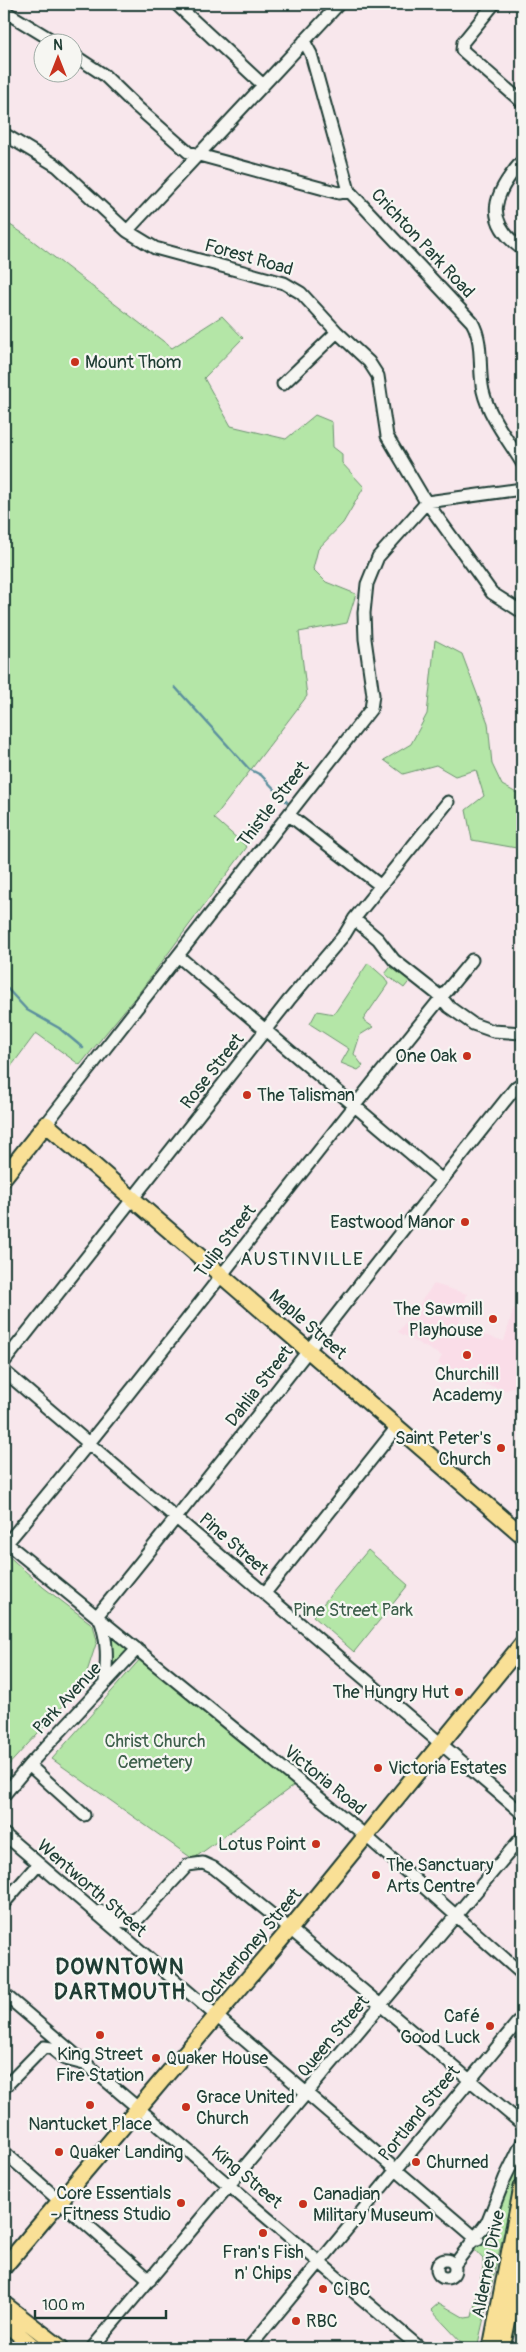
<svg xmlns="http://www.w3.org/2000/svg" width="526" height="2352" font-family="Pangolin,sans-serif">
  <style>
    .built { fill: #fadde8 }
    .green { fill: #b4e6a7; stroke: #6a926e }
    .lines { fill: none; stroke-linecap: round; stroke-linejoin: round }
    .stream { stroke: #5b909e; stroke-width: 2.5 }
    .minor-casing { stroke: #1f3d34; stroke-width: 15 }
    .major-casing { stroke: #1f3d34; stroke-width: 19 }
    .minor { stroke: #f6f6f2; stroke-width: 11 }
    .major { stroke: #f9e096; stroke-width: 15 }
    .poi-dot { fill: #c8321e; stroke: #f6f6f2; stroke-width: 2 }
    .labels { text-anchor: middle; stroke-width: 4.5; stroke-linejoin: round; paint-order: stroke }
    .street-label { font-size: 18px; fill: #1f3d34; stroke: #f6f6f2 }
    .poi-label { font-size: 18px; fill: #1f3d34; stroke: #f6f6f2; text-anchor: start }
    .park-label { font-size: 18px; fill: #3d5f4b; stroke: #f6f6f2 }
    .neighbourhood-label { font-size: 19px; letter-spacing: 1px; fill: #1f3d34; stroke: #f6f6f2 }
    .district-label { font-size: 22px; font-weight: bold; letter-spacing: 1px; fill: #1f3d34; stroke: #f6f6f2 }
  </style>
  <rect width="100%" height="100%" fill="#f8e7ec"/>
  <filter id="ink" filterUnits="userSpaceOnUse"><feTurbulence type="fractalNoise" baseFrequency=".02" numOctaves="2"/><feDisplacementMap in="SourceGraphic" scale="10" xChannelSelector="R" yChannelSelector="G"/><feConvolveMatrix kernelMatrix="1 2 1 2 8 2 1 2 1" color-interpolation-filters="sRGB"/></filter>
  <g filter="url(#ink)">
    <path class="built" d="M434 1284 467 1294 458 1327 504 1341 514 1308 522 1310V1390L511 1387 507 1390 465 1380 438 1364 442 1356 398 1332Z"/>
    <path class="green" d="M4 221 24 234 172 348 222 316 243 338 204 378 231 426 286 439 315 415 332 422 333 447 342 454V463L364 487 343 523 318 549 313 569 326 582 356 594 347 623 299 632 307 696 214 818 247 847 141 990 80 1065 36 1033 4 1076Z
      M435 640 462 654 488 723 492 764 502 785 522 796V849L472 840 466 810 484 796 476 770 455 776 436 765 403 774 384 760 411 744 427 714Z
      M368 963 385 978 388 984 363 1020 373 1027 360 1035 354 1054 363 1066 358 1070 341 1063 349 1049 310 1024 317 1011 334 1014Z
      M393 964 411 979 404 988 385 974Z
      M368 1550 408 1585 354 1652 313 1616Z
      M4 1552 43 1587 93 1625 97 1641 83 1684 4 1770Z
      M109 1630 133 1649 111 1672 112 1650Z
      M142 1657 297 1783 193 1859 52 1759Z
      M516 2164 517 2175 477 2348H461L463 2344 431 2310 439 2303 465 2318 472 2317 483 2267V2259L473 2248Z
      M522 2272V2326L516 2330 511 2348H505Z"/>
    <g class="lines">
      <path class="stream" d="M175 687 249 769 261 775 287 802
        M4 985 27 1010 59 1028 83 1048"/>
      <defs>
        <path id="minor" d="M176 4 262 84
          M494 4 463 42 462 50 522 102
          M4 11 55 42
          M304 41 311 54 349 191 472 322C484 343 478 369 483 391 489 417 509 441 522 463
          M72 54 104 75 137 107 188 152 339 193 349 191
          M4 134 57 166 127 231 155 248 284 283 301 293 337 332 369 362 378 376 387 436 423 497 492 593 522 612
          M522 161C494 193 482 220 522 249
          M127 231 339 4
          M283 384 337 332
          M289 815 381 886
          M354 919 378 939 394 960 441 997 449 1007 473 1024 493 1031 522 1033
          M178 956 442 1180
          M46 1124 371 709 373 695 365 639 364 613 367 584 378 557 427 502 522 489
          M4 1362 289 1000 345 934 354 919 448 802
          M4 1371 522 1813
          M4 1541 366 1836 522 1974
          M7 1543C166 1353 313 1152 472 960
          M265 1593 397 1427
          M97 1616C239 1442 375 1263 516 1087L522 1083
          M100 1619C108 1641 107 1660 105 1682
          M29 1765 84 1815
          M4 1795 29 1765 137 1649
          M4 1834 478 2240
          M4 1903 38 1864
          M100 1911 117 1920 131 1923 138 1919 188 1865 203 1863 214 1868 290 1929 522 2124
          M4 1994 420 2348
          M4 2088 44 2047 51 2048 65 2059 84 2064
          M4 2152 150 2280
          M437 2269a9 9 0 1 1 18 0a9 9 0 1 1-18 0Z
          M455 2264 488 2221 505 2178 522 2143
          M92 2348 522 1837
          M249 2348 522 2017"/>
        <path id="major" d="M4 1177 46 1124 522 1535
          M4 2267 290 1929 522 1644
          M4 2304 61 2348
          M4 2322 35 2348
          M491 2348 522 2187
          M502 2348 522 2251"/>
      </defs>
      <use href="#minor" class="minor-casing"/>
      <use href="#major" class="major-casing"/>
      <use href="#minor" class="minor"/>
      <use href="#major" class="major"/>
    </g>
  </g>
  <g class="poi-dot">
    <circle cx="75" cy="362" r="5"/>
    <circle cx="467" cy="1056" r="5"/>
    <circle cx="247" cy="1095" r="5"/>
    <circle cx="465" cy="1222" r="5"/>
    <circle cx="493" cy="1319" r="5"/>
    <circle cx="467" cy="1355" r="5"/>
    <circle cx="501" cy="1448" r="5"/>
    <circle cx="459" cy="1692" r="5"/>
    <circle cx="378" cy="1768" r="5"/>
    <circle cx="316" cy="1844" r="5"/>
    <circle cx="376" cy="1875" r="5"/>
    <circle cx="490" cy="2026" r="5"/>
    <circle cx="100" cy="2035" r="5"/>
    <circle cx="156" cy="2058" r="5"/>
    <circle cx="90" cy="2105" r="5"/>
    <circle cx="186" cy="2107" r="5"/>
    <circle cx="59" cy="2152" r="5"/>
    <circle cx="416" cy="2162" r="5"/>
    <circle cx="181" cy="2203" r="5"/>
    <circle cx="303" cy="2204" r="5"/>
    <circle cx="263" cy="2233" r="5"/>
    <circle cx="323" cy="2289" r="5"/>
    <circle cx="296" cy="2321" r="5"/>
  </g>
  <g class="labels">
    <g class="street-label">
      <text transform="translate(423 243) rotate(47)" y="6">Crichton Park Road</text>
      <text transform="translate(249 257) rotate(16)" y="6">Forest Road</text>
      <text transform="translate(273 804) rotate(-52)" y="6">Thistle Street</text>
      <text transform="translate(212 1071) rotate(-52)" y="6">Rose Street</text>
      <text transform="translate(225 1241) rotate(-52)" y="6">Tulip Street</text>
      <text transform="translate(308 1324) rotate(41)" y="6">Maple Street</text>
      <text transform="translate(259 1386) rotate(-52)" y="6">Dahlia Street</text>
      <text transform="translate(234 1544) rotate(41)" y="6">Pine Street</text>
      <text transform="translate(67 1698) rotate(-47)" y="6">Park Avenue</text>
      <text transform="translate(325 1780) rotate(39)" y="6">Victoria Road</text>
      <text transform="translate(92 1888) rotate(41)" y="6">Wentworth Street</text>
      <text transform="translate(251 1946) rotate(-50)" y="6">Ochterloney Street</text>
      <text transform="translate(333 2036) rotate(-50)" y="6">Queen Street</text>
      <text transform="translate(419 2113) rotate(-51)" y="6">Portland Street</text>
      <text transform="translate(247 2177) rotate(40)" y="6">King Street</text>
      <text transform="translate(488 2264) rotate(-79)" y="6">Alderney Drive</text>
    </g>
    <g class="poi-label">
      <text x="85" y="368">Mount Thom</text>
      <text x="457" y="1062" text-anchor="end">One Oak</text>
      <text x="257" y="1101">The Talisman</text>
      <text x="455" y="1228" text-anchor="end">Eastwood Manor</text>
      <text x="483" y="1315" text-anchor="end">The Sawmill<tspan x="483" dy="21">Playhouse</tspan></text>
      <text x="467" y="1380" text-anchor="middle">Churchill<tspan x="467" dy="21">Academy</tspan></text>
      <text x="491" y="1444" text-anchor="end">Saint Peter's<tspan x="491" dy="21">Church</tspan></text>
      <text x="449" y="1698" text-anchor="end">The Hungry Hut</text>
      <text x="388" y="1774">Victoria Estates</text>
      <text x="306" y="1850" text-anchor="end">Lotus Point</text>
      <text x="386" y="1871">The Sanctuary<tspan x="386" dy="21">Arts Centre</tspan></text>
      <text x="480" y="2022" text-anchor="end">Café<tspan x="480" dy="21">Good Luck</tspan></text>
      <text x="100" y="2060" text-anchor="middle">King Street<tspan x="100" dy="21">Fire Station</tspan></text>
      <text x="166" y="2064">Quaker House</text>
      <text x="196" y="2103">Grace United<tspan x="196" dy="21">Church</tspan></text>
      <text x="90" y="2130" text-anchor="middle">Nantucket Place</text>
      <text x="69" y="2158">Quaker Landing</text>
      <text x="426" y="2168">Churned</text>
      <text x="171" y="2199" text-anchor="end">Core Essentials<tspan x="171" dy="21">- Fitness Studio</tspan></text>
      <text x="313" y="2200">Canadian<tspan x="313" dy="21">Military Museum</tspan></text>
      <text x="263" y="2258" text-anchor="middle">Fran's Fish<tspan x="263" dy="21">n' Chips</tspan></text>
      <text x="333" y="2295">CIBC</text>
      <text x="306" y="2327">RBC</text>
    </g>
    <g class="park-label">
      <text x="353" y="1616">Pine Street Park</text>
      <text x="155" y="1747">Christ Church<tspan x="155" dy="21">Cemetery</tspan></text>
    </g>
    <g class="neighbourhood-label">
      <text x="302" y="1265">AUSTINVILLE</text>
    </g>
    <g class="district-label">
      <text x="120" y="1974">DOWNTOWN<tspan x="120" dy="25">DARTMOUTH</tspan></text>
    </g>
  </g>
  <rect width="526" height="2352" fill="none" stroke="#f6f6f2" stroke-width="20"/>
  <rect x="10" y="10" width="506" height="2332" fill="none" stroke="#1f3d34" stroke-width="2" filter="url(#ink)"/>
  <g transform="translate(58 58)"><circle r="24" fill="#f6f6f2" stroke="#a0aca6"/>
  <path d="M0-4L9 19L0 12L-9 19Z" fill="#c8321e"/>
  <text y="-8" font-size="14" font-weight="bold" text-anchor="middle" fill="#1f3d34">N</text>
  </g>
  <path d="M35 2310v8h131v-8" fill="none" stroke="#1f3d34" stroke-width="2.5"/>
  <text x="42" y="2310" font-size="15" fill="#1f3d34" stroke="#f6f6f2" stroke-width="4" paint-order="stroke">100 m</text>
</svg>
